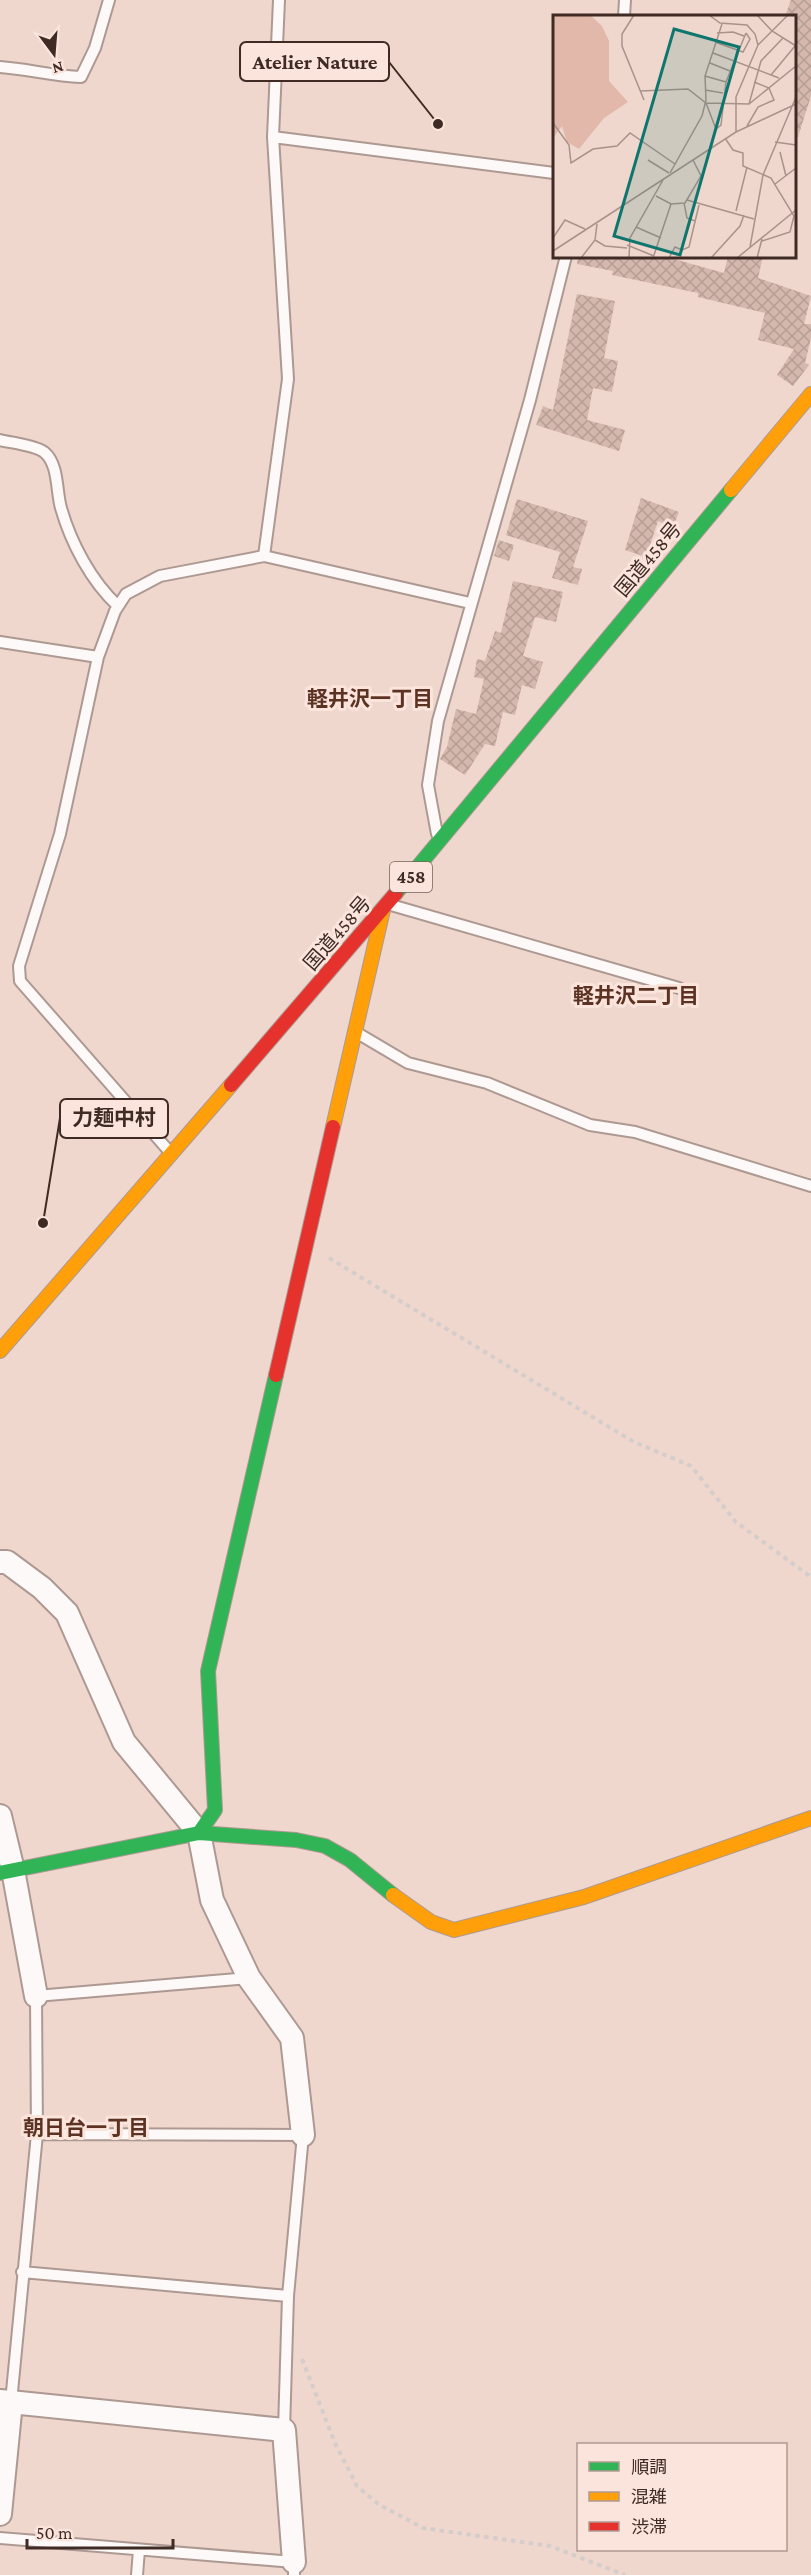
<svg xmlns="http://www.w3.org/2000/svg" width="811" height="2575" font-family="'Crimson Pro','Noto Sans JP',serif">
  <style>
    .building { fill: url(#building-cross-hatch) }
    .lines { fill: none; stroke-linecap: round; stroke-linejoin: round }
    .lane-casing { stroke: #ad9992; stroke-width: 14 }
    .street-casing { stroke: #ad9992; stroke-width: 26 }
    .fast-casing { stroke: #ad9992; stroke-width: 16 }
    .slow-casing { stroke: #ad9992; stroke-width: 16 }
    .jam-casing { stroke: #ad9992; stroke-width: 16 }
    .path { stroke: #d4cdcb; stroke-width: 4; stroke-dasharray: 4.5 4.5; stroke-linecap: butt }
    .lane { stroke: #fdf9f8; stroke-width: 10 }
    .street { stroke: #fdf9f8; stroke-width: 22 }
    .fast { stroke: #30b455; stroke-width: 14 }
    .slow { stroke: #ff9f0a; stroke-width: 14 }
    .jam { stroke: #e5322d; stroke-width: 14 }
    .labels { text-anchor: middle; stroke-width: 6; stroke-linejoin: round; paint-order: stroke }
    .shield { fill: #fae4dc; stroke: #77625a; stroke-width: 1.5 }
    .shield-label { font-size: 18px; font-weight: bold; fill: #3f2b23 }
    .street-label { font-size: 20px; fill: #3f2b23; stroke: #fae4dc }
    .neighbourhood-label { font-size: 21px; font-weight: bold; fill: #5c3222; stroke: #fae4dc }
    .inset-road { fill: none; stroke: #a9928a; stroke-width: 1.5 }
    .view { fill: #0f766e; fill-opacity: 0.15; stroke: #0f766e; stroke-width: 3 }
    .inset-edge { fill: none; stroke: #3f2b23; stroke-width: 3 }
    .leader { fill: none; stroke: #3f2b23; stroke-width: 2 }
    .callout-dot { fill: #3f2b23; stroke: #fae4dc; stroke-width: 2 }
    .callout { fill: #fae4dc; stroke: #3f2b23; stroke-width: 2 }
    .callout-label { font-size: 21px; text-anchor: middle; font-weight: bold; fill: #3f2b23 }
  </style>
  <defs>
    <pattern id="building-cross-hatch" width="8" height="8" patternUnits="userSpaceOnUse" patternTransform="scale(1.5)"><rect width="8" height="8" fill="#d4b8ae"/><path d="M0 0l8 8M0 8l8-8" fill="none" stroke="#b79e95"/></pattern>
  </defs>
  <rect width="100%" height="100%" fill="#efd7ce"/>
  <path class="building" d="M791 0H811V96L798 137H795V16H785Z
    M578 256H663L724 273 728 256H763L758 278 811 296 804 324H811V338L805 363 809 365 793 386 777 375 794 349 758 340 765 313 698 297V293L612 275 613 271 577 264Z
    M577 294 615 301 604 358 618 361 612 392 593 388 587 420 625 430 619 451 536 425 543 406 553 410Z
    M641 498 679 512 673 527 658 521 646 557 625 550Z
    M517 499 588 521 573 567 582 569 578 585 552 578 560 552 506 535Z
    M499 540 514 545 509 561 494 556Z
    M513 581 563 592 556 622 535 617 523 656 543 662 535 689 522 685 515 715 503 712 495 746 485 744 465 775 440 759 447 747 456 709 476 714 484 679 474 677 477 659 485 661 495 631 501 633Z"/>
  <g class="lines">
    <defs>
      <path id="lane" d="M624 16 625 0
        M0 67C28 69 53 76 81 77L95 48 109 0
        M273 137 554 173
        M0 440C12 443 34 445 44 452 59 464 56 491 61 508 71 543 91 581 118 606
        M264 556 288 379 273 137 279 0
        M0 642 98 657
        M437 834 428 785 438 721 530 400 566 256
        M391 905 679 988
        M359 1034 408 1063 487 1083 590 1125 635 1132 811 1186
        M168 1150 20 981 19 966 60 834 98 657 115 611 126 594 160 576 264 556 470 603
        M37 2134 303 2135 288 2296 284 2430
        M22 2272 288 2296
        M11 2402 37 2134 36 1996 249 1978
        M0 2538 294 2562V2575
        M137 2575 139 2550"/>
      <path id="street" d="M0 1562H7L42 1588 67 1613 124 1742 199 1833 212 1900 249 1978 292 2038 303 2135
        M0 1816 13 1870 36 1996
        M0 2401 284 2430 294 2562
        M0 2514 11 2402"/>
      <path id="fast" d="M396 893 731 490
        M199 1833 215 1810 208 1671 276 1375
        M0 1873 199 1833 296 1840 325 1846 350 1860 393 1895"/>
      <path id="slow" d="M731 490 811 394
        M333 1127 383 910
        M0 1351 231 1085
        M393 1895 431 1922 454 1930 584 1897 811 1818"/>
      <path id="jam" d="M231 1085 396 893
        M276 1375 333 1127"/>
    </defs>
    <use href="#lane" class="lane-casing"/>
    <use href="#street" class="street-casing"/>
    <use href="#fast" class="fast-casing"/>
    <use href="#slow" class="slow-casing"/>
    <use href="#jam" class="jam-casing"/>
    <path class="path" d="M329 1258 634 1442 691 1466 736 1522 811 1577
      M302 2359 335 2443 357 2486 378 2504 423 2528 550 2546 625 2575"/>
    <use href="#lane" class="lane"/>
    <use href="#street" class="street"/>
    <use href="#fast" class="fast"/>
    <use href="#slow" class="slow"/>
    <use href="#jam" class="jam"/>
  </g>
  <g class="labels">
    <rect class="shield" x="390" y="862" width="42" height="30" rx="4.5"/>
    <g class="shield-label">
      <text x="411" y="883">458</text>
    </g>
    <g class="street-label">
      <text transform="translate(648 559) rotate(-50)" y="7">国道458号</text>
      <text transform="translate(337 933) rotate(-49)" y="7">国道458号</text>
    </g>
    <g class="neighbourhood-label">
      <text x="370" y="706">軽井沢一丁目</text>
      <text x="636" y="1003">軽井沢二丁目</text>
      <text x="86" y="2135">朝日台一丁目</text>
    </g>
  </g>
  <g transform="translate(553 15)">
    <rect width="243" height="243" fill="#efd7ce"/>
    <path d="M0 0H37L49 11 56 26V66L75 87 51 103 26 134 14 127 9 111 0 123Z" fill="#e1b8a9"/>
    <path class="inset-road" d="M81 0 69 19V31L91 85M204 0 219 16 243 31M164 18 180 17 191 21M162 27 190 37 197 24 193 18M205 30 235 0M160 38 226 63M157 48 177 56M218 60 242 31M152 61 173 67M152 75 170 78M87 76 135 74 153 88 196 89 243 51M153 88 163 114 168 110 173 67 193 18M196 89 208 46 230 23M0 108 16 130 18 148 40 134 64 131 77 118 122 149M194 111 205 92 221 85 216 73 201 67M183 117 243 89M172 123 180 135 190 138V151L218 163 241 201 237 217 209 226M222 127 243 130M227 137 233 161M95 145 116 158M117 158 149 101 153 85 152 61 169 9M222 169 243 153M103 181 118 189 132 188 148 161 140 145M134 185 201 204M131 188 134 203 142 206M183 196 194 152M83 212 108 223M0 223 12 205 32 214M42 225 52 231 74 233M74 230 101 241M197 232 210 160 243 82M0 236 183 117V82L205 30 202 19 194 10 167 8 156 0M28 243 42 225 44 209M76 243 77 223 110 165M100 243 118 189M116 243 122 232 129 235 136 232 146 190M158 243 187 211 191 200M184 243 243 195M204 243 209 224"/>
    <path class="view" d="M121 14 186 32 127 240 61 221Z"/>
    <rect width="243" height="243" class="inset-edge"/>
  </g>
  <path class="leader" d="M438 124L389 62M43 1223L60 1118"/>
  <g class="callout-dot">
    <circle cx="438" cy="124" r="6"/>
    <circle cx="43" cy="1223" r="6"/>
  </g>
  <g class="callout">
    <rect x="240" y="42" width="149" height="39" rx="6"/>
    <rect x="60" y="1099" width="108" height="39" rx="6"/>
  </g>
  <g class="callout-label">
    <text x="315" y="69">Atelier Nature</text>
    <text x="114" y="1125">力麺中村</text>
  </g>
  <rect x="577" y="2443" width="210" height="108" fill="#fae4dc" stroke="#af9a92" stroke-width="1.5"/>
  <rect x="589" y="2462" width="30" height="9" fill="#30b455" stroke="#af9a92" stroke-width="1.5"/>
  <text x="631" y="2473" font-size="18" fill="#3f2b23">順調</text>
  <rect x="589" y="2492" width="30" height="9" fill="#ff9f0a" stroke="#af9a92" stroke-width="1.5"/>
  <text x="631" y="2503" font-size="18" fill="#3f2b23">混雑</text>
  <rect x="589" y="2522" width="30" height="9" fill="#e5322d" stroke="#af9a92" stroke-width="1.5"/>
  <text x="631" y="2533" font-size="18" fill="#3f2b23">渋滞</text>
  <g transform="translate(54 54) rotate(164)" stroke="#fae4dc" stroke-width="4.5" paint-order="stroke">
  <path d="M0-4.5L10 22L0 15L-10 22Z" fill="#3f2b23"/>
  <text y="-9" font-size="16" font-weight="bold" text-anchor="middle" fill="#3f2b23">N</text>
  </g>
  <path d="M27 2539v9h146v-9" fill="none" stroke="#3f2b23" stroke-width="3"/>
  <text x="36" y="2539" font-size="18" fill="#3f2b23" stroke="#fae4dc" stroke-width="4.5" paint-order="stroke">50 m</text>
</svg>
